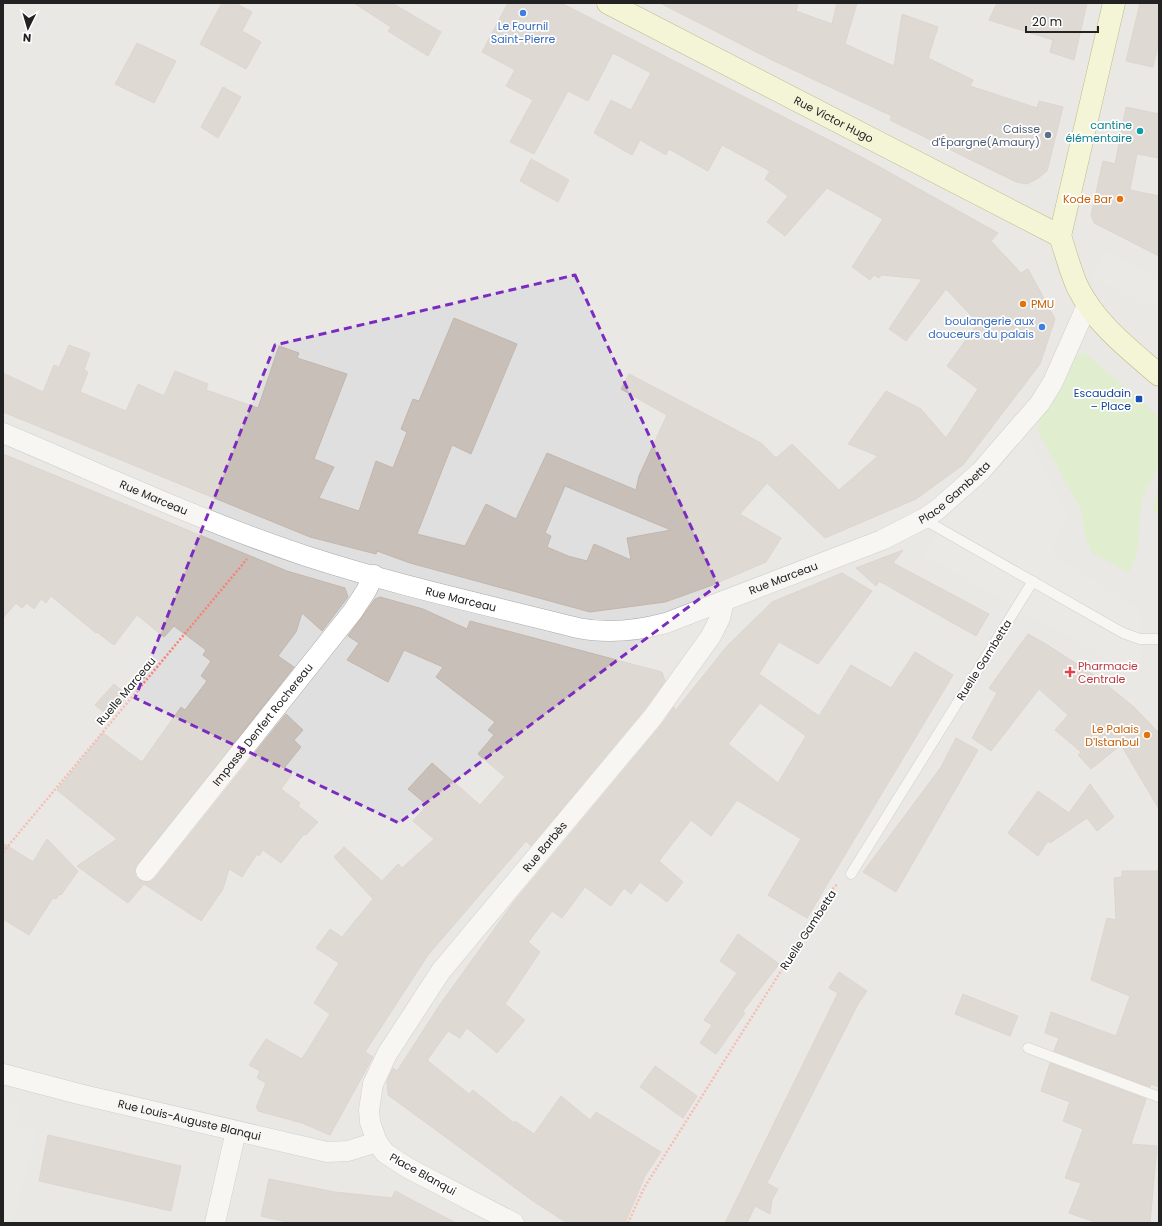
<svg xmlns="http://www.w3.org/2000/svg" width="1162" height="1226" font-family="Poppins,sans-serif">
  <style>
    .residential { fill: #e0dfdf }
    .grass { fill: #cdebb0 }
    .parking { fill: #e2e2e2 }
    .building { fill: #c7bfb8; stroke: #c4b6ab; fill-rule: evenodd }
    .lines { fill: none; stroke-linecap: round; stroke-linejoin: round }
    .lane-casing { stroke: #a9a9a9; stroke-width: 11 }
    .street-casing { stroke: #a9a9a9; stroke-width: 21 }
    .secondary-casing { stroke: #707d05; stroke-width: 23 }
    .path { stroke: #fa8072; stroke-width: 2.5; stroke-dasharray: 2 2; stroke-linecap: butt }
    .lane { stroke: #fff; stroke-width: 10 }
    .street { stroke: #fff; stroke-width: 20 }
    .secondary { stroke: #f7fabf; stroke-width: 22 }
    .marked { fill: none; stroke: #7b2cbf; stroke-width: 3; stroke-dasharray: 8 5; stroke-linejoin: round }
    .shop-dot { fill: #3f7fe0; stroke: #fff; stroke-width: 1.5 }
    .culture-dot { fill: #0f9aa8; stroke: #fff; stroke-width: 1.5 }
    .service-dot { fill: #5c6f8a; stroke: #fff; stroke-width: 1.5 }
    .food-dot { fill: #e8710a; stroke: #fff; stroke-width: 1.5 }
    .transit-dot { fill: #1a4fb4; stroke: #fff; stroke-width: 1.5 }
    .health-dot { fill: #e0444e; stroke: #fff; stroke-width: 1.5 }
    .labels { text-anchor: middle; stroke-width: 3.5; stroke-linejoin: round; paint-order: stroke }
    .shop-label { font-size: 11px; fill: #366cbe; stroke: #fff }
    .street-label { font-size: 11px; fill: #222; stroke: #fff }
    .culture-label { font-size: 11px; fill: #0d838f; stroke: #fff; text-anchor: end }
    .service-label { font-size: 11px; fill: #4e5e75; stroke: #fff; text-anchor: end }
    .food-label { font-size: 11px; fill: #c56008; stroke: #fff; text-anchor: end }
    .transit-label { font-size: 11px; fill: #164399; stroke: #fff; text-anchor: end }
    .health-label { font-size: 11px; fill: #be3a42; stroke: #fff; text-anchor: start }
  </style>
  <rect width="100%" height="100%" fill="#f2efe9"/>
  <path class="residential" d="M3 3H1159V1223H3Z"/>
  <path class="grass" d="M1084 352 1159 417C1159 431 1162 447 1159 461 1156 477 1143 490 1141 507 1138 533 1142 547 1129 573L1092 553 1085 537 1081 510 1038 432 1039 418 1072 358Z
    M1159 487V514L1154 513 1153 505Z"/>
  <path class="parking" d="M1106 251 1159 277V312L1092 278Z
    M1026 432 1068 516 1051 553 1141 610 1142 658 1132 673 923 555 954 502Z
    M6 1102 22 1106 17 1125 38 1130 13 1223H3V1114Z"/>
  <path class="building" d="M222 3H235L252 12 242 31 261 42 246 69 200 44Z
    M354 3H392L441 32 428 56 388 31 391 27Z
    M508 3H561L858 155 998 233 991 241 1021 273 1028 269 1055 319 1040 364 963 465 916 499 825 538 767 483 740 514 781 538 766 562 710 586 665 602 590 612 410 563 377 551 376 554 310 537 3 412V373L43 392 54 365 59 367 69 345 90 353 84 370 88 372 80 392 126 411 138 384 164 396 175 371 208 384 206 390 258 408 279 346 299 353 297 358 347 374 314 459 334 467 319 498 359 511 376 461 393 468 407 432 401 429 413 399 419 401 454 318 517 344 471 454 452 445 417 534 465 546 486 504 516 519 547 453 636 490 639 476 667 415 621 389 629 374 761 443 776 458 792 444 839 490 878 456 848 444 886 391 921 409 946 438 978 389 947 366 978 323 946 289 906 341 889 329 922 279 882 275 879 278 874 275 870 280 852 267 883 219 827 188 785 236 767 222 788 196 765 179 770 171 748 159 722 145 708 171 669 149 666 155 640 140 632 155 594 133 611 100 631 110 651 73 613 53 588 101 568 91 534 154 510 142 533 100 506 86 515 70 482 52ZM565 486 671 530 627 538 631 560 594 544 587 561 568 556 547 547 551 536 545 533Z
    M660 3H798L796 11 832 24 837 3H857L845 44 894 66 902 14 938 27 928 58 973 80 970 86 1037 108 1039 101 1063 107 1047 171 1037 179 1027 184 1016 182 890 120 892 116 770 59Z
    M997 3H1087L1074 60 1050 52 1053 40 989 20Z
    M1140 3H1159V41L1153 67 1126 61Z
    M137 43 176 61 154 103 115 84Z
    M223 87 241 97 218 138 201 127Z
    M1126 107 1159 114V158L1137 154 1130 190 1159 196V256L1094 223 1091 215 1103 161 1115 164Z
    M531 159 569 180 558 202 520 181Z
    M3 454 287 571 345 588 348 597 322 631 302 613 296 632 278 656 294 667 135 869V875L139 880 150 882 155 878 286 714 303 730 294 740 301 747 284 768 292 774 281 789 300 803 298 806 318 822 306 835 304 834 281 863 263 850 259 856 257 854 242 877 229 869 223 889 201 921 144 884 128 903 77 866 117 839 57 790 103 733 142 762 181 707 185 710 207 681 201 676 211 661 203 655 206 650 174 626 164 637 137 615 114 645 97 632 96 633 51 596 46 603 41 599 34 609 27 603 22 608 16 603 3 618Z
    M903 550 893 563 989 614 976 636 879 581 876 586 856 568Z
    M842 573 872 591 818 664 779 642 759 674 819 716 851 665 891 688 915 652 953 675 807 918 768 895 801 839 737 800 711 836 691 820 659 861 683 882 667 902 640 882 631 894 624 888 611 906 585 887 562 918 552 911 528 942 540 952 505 1004 525 1020 497 1053 467 1028 460 1038 448 1031 428 1059V1061L469 1094 473 1090 514 1123 515 1121 534 1134 561 1096 590 1120 596 1112 661 1152 645 1176 625 1223H567L533 1201 388 1095 387 1081 393 1068 397 1071 439 1006 513 903 662 724 674 707 675 711 727 646 772 602ZM760 703 806 736 778 783 728 744Z
    M380 597 423 609 467 629 470 621 662 672 665 681 644 710 531 846 526 841 428 955 365 1052 373 1057 330 1135 302 1123 258 1111V1108H256L266 1083 257 1078 260 1071 249 1065 266 1039 302 1059 330 1014 314 1003 339 963 316 948 330 929 342 937 373 899 334 857 344 847 382 881 398 864 402 868 434 839 413 821 427 805 408 789 432 763 480 805 505 777 478 754 494 735 488 730 495 722 436 677 443 667 404 650 388 682 347 660 359 643 348 636 375 599Z
    M1028 634 1046 644 1097 677 1134 707 1159 733V809L1121 745 1091 769 1078 755 1081 752 1055 730 1068 715 1039 689 991 751 972 738 997 693 989 688Z
    M114 684 128 696 110 717 95 705Z
    M956 738 978 750 896 892 863 872 941 767Z
    M1090 784 1114 817 1097 831 1087 818 1050 843 1048 841 1038 856 1008 833 1038 791 1069 813Z
    M47 839 78 871 61 895 60 894 56 899 53 898 29 935 3 919V843L33 862Z
    M1122 871H1159V1087L1151 1084 1150 1087 1054 1051 1059 1038 1045 1033 1051 1012 1116 1036 1130 996 1091 980 1107 918 1116 920 1114 878 1122 877Z
    M738 934 779 964 743 1011 745 1013 716 1054 700 1043 712 1025 704 1020 737 973 720 961Z
    M839 972 867 991 858 1004 767 1183 778 1189 772 1200 770 1214 755 1206 747 1223H725L838 993 829 988Z
    M963 994 1018 1016 1010 1036 955 1014Z
    M1050 1063 1146 1099 1131 1144 1157 1146 1150 1223H1098L1069 1213 1081 1183 1065 1178 1083 1129 1063 1121 1070 1102 1041 1091Z
    M655 1066 697 1096 683 1118 640 1087Z
    M48 1135 181 1166 171 1211 39 1181Z
    M269 1179 335 1192 392 1198 395 1191 456 1223H291L261 1216Z"/>
  <g class="lines">
    <defs>
      <path id="lane" d="M923 519 1123 633 1140 639H1159
        M851 874 1033 581
        M1028 1048 1159 1097"/>
      <g id="street">
        <path id="s1" d="M3 433C103 475 203 522 306 556 395 585 487 605 578 628 608 634 636 631 666 623L882 540 923 519 937 510 981 471 1040 403 1053 382 1088 303"/>
        <path id="s2" d="M146 871 353 611 366 591 374 575"/>
        <path id="s3" d="M3 1074 79 1094 327 1152 348 1151 377 1142"/>
        <path d="M215 1223 236 1131"/>
        <path id="s4" d="M514 1223 408 1168 385 1153 377 1142 370 1122 369 1110 373 1084 387 1054 441 971 653 717 711 636 720 618 724 601"/>
      </g>
      <g id="secondary">
        <path id="s5" d="M608 3 1060 236"/>
        <path d="M1060 236 1114 3"/>
        <path d="M1060 236C1066 253 1070 271 1078 288 1096 324 1129 349 1159 375"/>
      </g>
    </defs>
    <use href="#lane" class="lane-casing"/>
    <use href="#street" class="street-casing"/>
    <use href="#secondary" class="secondary-casing"/>
    <path class="path" d="M3 852 247 559
      M628 1223 644 1188 834 887 838 884"/>
    <use href="#lane" class="lane"/>
    <use href="#street" class="street"/>
    <use href="#secondary" class="secondary"/>
  </g>
  <path d="M0 0H1162V1226H0ZM575 275 718 585 399 823 135 698 275 345Z" fill="#f2efe9" fill-opacity=".55" fill-rule="evenodd"/>
  <path class="marked" d="M575 275 718 585 399 823 135 698 275 345Z"/>
  <g class="shop-dot">
    <circle cx="523" cy="13" r="4"/>
    <circle cx="1042" cy="327" r="4"/>
  </g>
  <circle class="culture-dot" cx="1140" cy="131" r="4"/>
  <circle class="service-dot" cx="1048" cy="135" r="4"/>
  <g class="food-dot">
    <circle cx="1120" cy="199" r="4"/>
    <circle cx="1023" cy="304" r="4"/>
    <circle cx="1147" cy="735" r="4"/>
  </g>
  <rect class="transit-dot" x="1135" y="395" width="8" height="8" rx="2"/>
  <path class="health-dot" d="M1068 666h4v4h4v4h-4v4h-4v-4h-4v-4h4z"/>
  <g class="labels">
    <g class="shop-label">
      <text x="523" y="30">Le Fournil<tspan x="523" dy="13">Saint-Pierre</tspan></text>
      <text x="1034" y="325" text-anchor="end">boulangerie aux<tspan x="1034" dy="13">douceurs du palais</tspan></text>
    </g>
    <g class="street-label">
      <text dy="4" stroke="none"><textPath href="#s5" startOffset="254">Rue Victor Hugo</textPath></text>
      <text dy="4" stroke="none"><textPath href="#s1" startOffset="1016">Place Gambetta</textPath></text>
      <text dy="4" stroke="none"><textPath href="#s1" startOffset="164">Rue Marceau</textPath></text>
      <text dy="4" stroke="none"><textPath href="#s1" startOffset="823">Rue Marceau</textPath></text>
      <text dy="4" stroke="none"><textPath href="#s1" startOffset="488">Rue Marceau</textPath></text>
      <text transform="translate(984 660) rotate(-58)" y="4">Ruelle Gambetta</text>
      <text transform="translate(126 691) rotate(-50)" y="4">Ruelle Marceau</text>
      <text dy="4" stroke="none"><textPath href="#s2" startOffset="187">Impasse Denfert Rochereau</textPath></text>
      <text dy="4" stroke="none"><textPath href="#s4" startOffset="514">Rue Barbès</textPath></text>
      <text transform="translate(808 930) rotate(-57)" y="4">Ruelle Gambetta</text>
      <text dy="4" stroke="none"><textPath href="#s3" startOffset="192">Rue Louis-Auguste Blanqui</textPath></text>
      <text transform="translate(423 1174) rotate(29)" y="4">Place Blanqui</text>
    </g>
    <g class="culture-label">
      <text x="1132" y="129">cantine<tspan x="1132" dy="13">élémentaire</tspan></text>
    </g>
    <g class="service-label">
      <text x="1040" y="133">Caisse<tspan x="1040" dy="13">d'Épargne(Amaury)</tspan></text>
    </g>
    <g class="food-label">
      <text x="1112" y="203">Kode Bar</text>
      <text x="1031" y="308" text-anchor="start">PMU</text>
      <text x="1139" y="733">Le Palais<tspan x="1139" dy="13">D'Istanbul</tspan></text>
    </g>
    <g class="transit-label">
      <text x="1131" y="397">Escaudain<tspan x="1131" dy="13">– Place</tspan></text>
    </g>
    <g class="health-label">
      <text x="1078" y="670">Pharmacie<tspan x="1078" dy="13">Centrale</tspan></text>
    </g>
  </g>
  <rect width="1162" height="1226" fill="none" stroke="#222222" stroke-width="8"/>
  <g transform="translate(28 28) rotate(185)" stroke="#ffffff" stroke-width="3" paint-order="stroke">
  <path d="M0-3L7 15L0 10L-7 15Z" fill="#222222"/>
  <text y="-6" font-size="11" font-weight="bold" text-anchor="middle" fill="#222222">N</text>
  </g>
  <path d="M1026 26v6h72v-6" fill="none" stroke="#222222" stroke-width="2"/>
  <text x="1032" y="26" font-size="12" fill="#222222" stroke="#ffffff" stroke-width="3" paint-order="stroke">20 m</text>
</svg>
